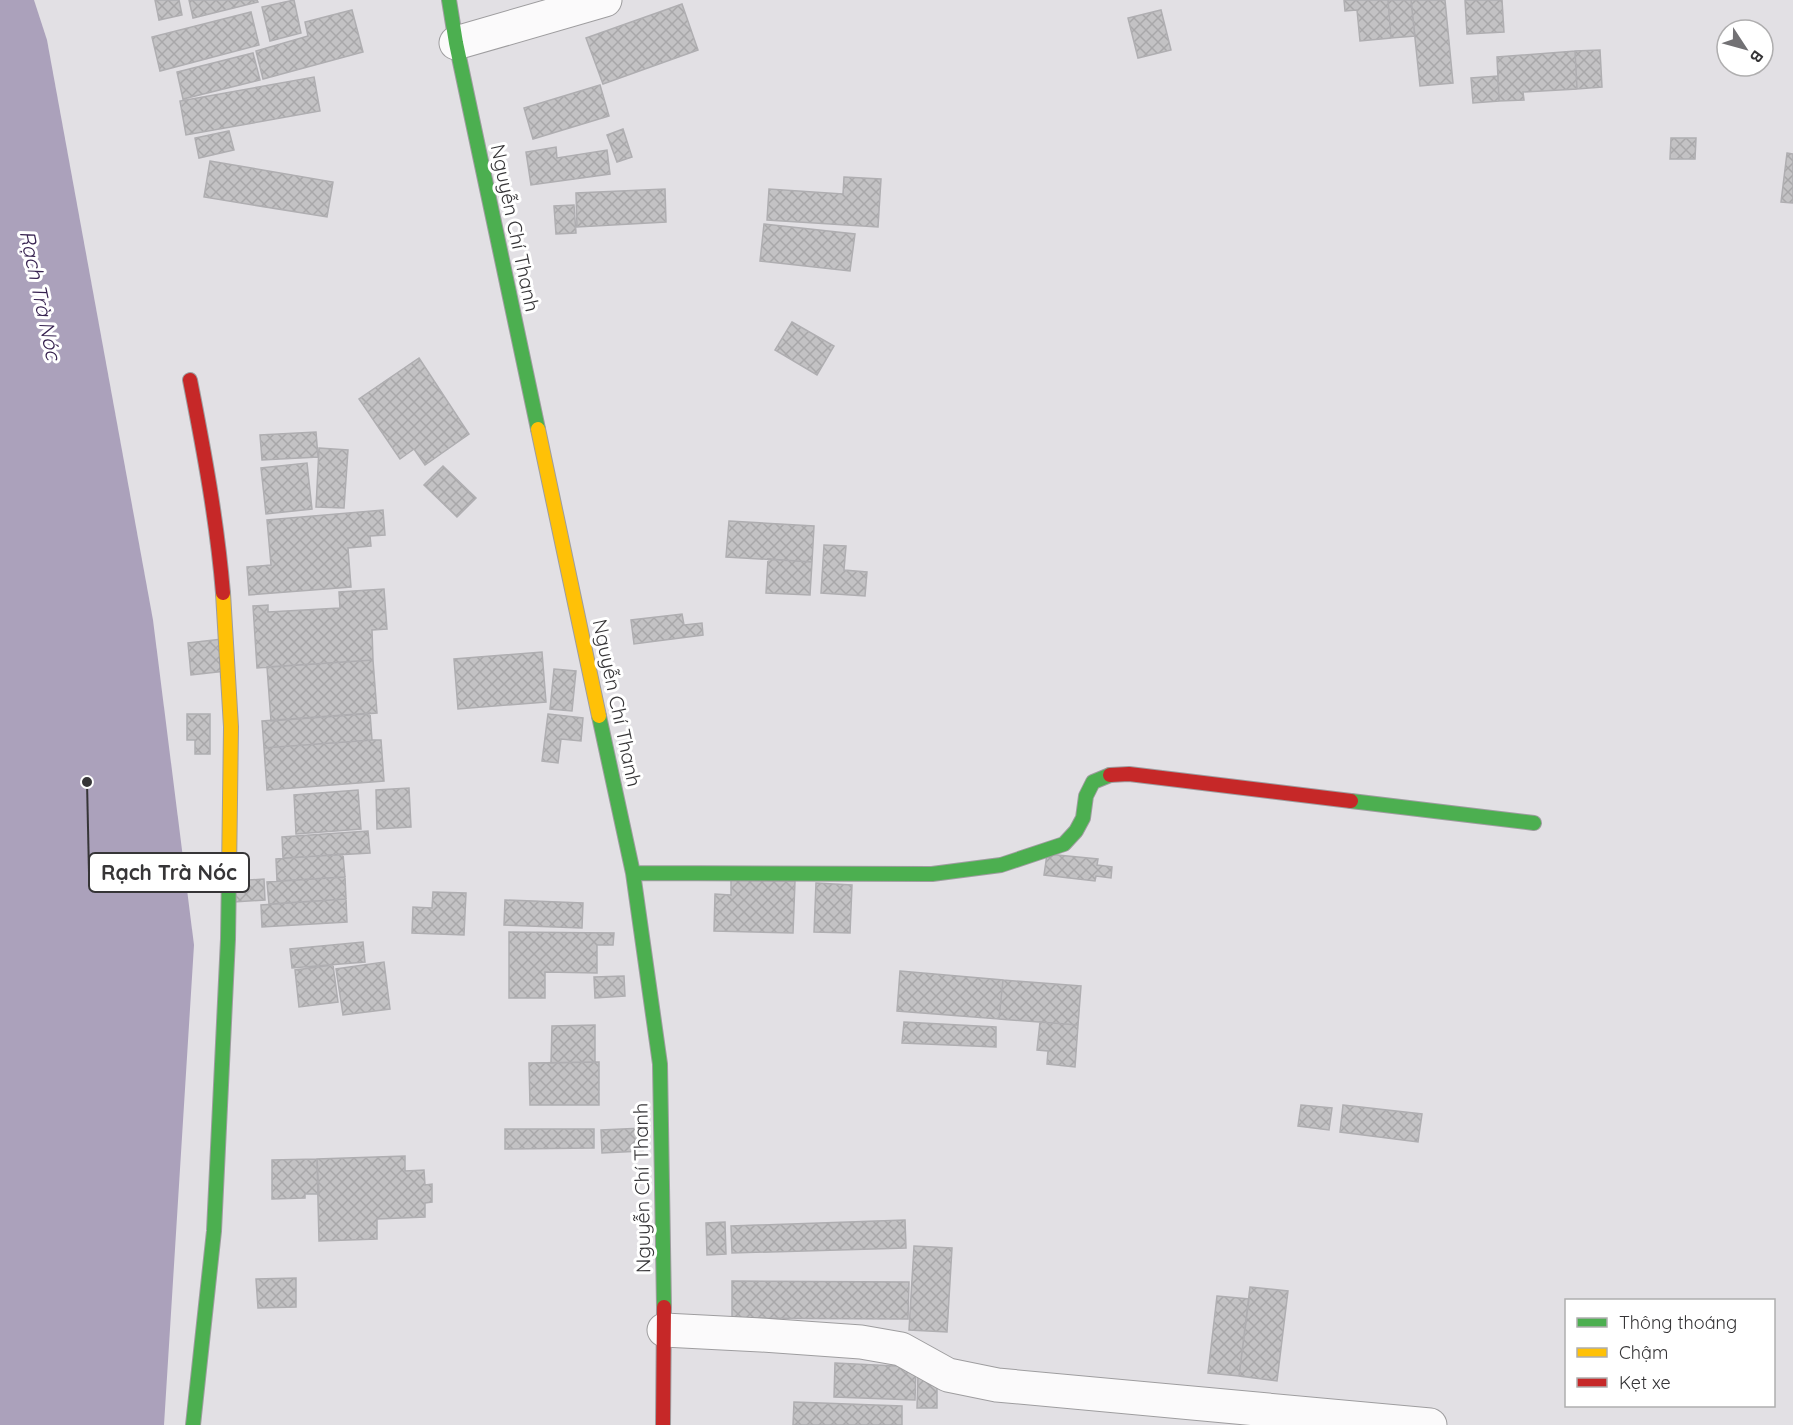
<svg xmlns="http://www.w3.org/2000/svg" width="1793" height="1425" font-family="Quicksand,sans-serif">
  <style>
    .water { fill: #aba1bb }
    .building { fill: url(#building-cross-hatch); stroke: #afaeb1; stroke-width: 1.5 }
    .lines { fill: none; stroke-linecap: round; stroke-linejoin: round }
    .street-casing { stroke: #9e9d9f; stroke-width: 35 }
    .fast-casing { stroke: #9e9d9f; stroke-width: 16 }
    .slow-casing { stroke: #9e9d9f; stroke-width: 16 }
    .jam-casing { stroke: #9e9d9f; stroke-width: 16 }
    .street { stroke: #fbfafb; stroke-width: 33 }
    .fast { stroke: #4caf50; stroke-width: 14 }
    .slow { stroke: #ffc107; stroke-width: 14 }
    .jam { stroke: #c62828; stroke-width: 14 }
    .labels { text-anchor: middle; stroke-width: 6; stroke-linejoin: round; paint-order: stroke }
    .street-label { font-size: 20px; fill: #363537; stroke: #fff }
    .water-label { font-size: 21px; font-style: italic; fill: #36214f; stroke: #fff }
    .leader { fill: none; stroke: #363537; stroke-width: 2 }
    .callout-dot { fill: #363537; stroke: #fff; stroke-width: 2 }
    .callout { fill: #fff; stroke: #363537; stroke-width: 2 }
    .callout-label { font-size: 21px; text-anchor: middle; font-weight: bold; fill: #363537 }
  </style>
  <defs>
    <pattern id="building-cross-hatch" width="8" height="8" patternUnits="userSpaceOnUse" patternTransform="scale(1.5)"><rect width="8" height="8" fill="#c3c2c4"/><path d="M0 0l8 8M0 8l8-8" fill="none" stroke="#a8a7a9"/></pattern>
  </defs>
  <rect width="100%" height="100%" fill="#e2e0e4"/>
  <path class="water" d="M0 0H34L47 40 153 620 194 945 164 1425H0Z"/>
  <path class="building" d="M155 0H179L182 15 159 20Z
    M189 0H257L258 2 193 18Z
    M294 0 301 33 270 41 262 7Z
    M1344 0H1388L1391 38 1360 41 1357 10 1345 11Z
    M1388 0H1411L1415 36 1391 38Z
    M1411 0H1445L1453 83 1420 86Z
    M1465 0H1502L1504 32 1467 34Z
    M682 4 698 50 603 84 586 38Z
    M352 10 363 52 263 79 256 51 308 36 305 22Z
    M1161 10 1171 50 1138 58 1128 18Z
    M251 12 259 45 160 71 152 37Z
    M1600 50 1602 87 1577 89 1575 51Z
    M1575 51 1577 89 1523 92 1524 100 1499 101 1497 57Z
    M253 53 260 80 183 99 177 72Z
    M1498 76 1499 101 1473 103 1471 78Z
    M314 77 320 111 186 135 180 101Z
    M600 85 609 116 533 139 524 108Z
    M623 129 632 157 617 162 607 135Z
    M229 131 234 150 199 158 195 138Z
    M1671 138H1696L1695 159H1670Z
    M556 147 557 158 607 150 610 174 531 185 526 152Z
    M1787 153 1793 154V203L1781 202Z
    M210 161 333 182 327 217 204 197Z
    M844 177 881 179 878 227 767 220 769 189 843 194Z
    M665 189 666 222 577 227 576 193Z
    M574 205 576 233 556 234 554 206Z
    M764 224 855 234 850 271 760 261Z
    M792 322 834 346 817 375 775 350Z
    M419 358 469 434 425 465 414 449 400 459 359 399Z
    M316 432 318 457 262 460 260 435Z
    M319 448 348 450 344 508 316 507Z
    M307 463 312 509 266 514 261 468Z
    M443 466 476 498 457 517 424 485Z
    M383 510 385 535 370 536 371 546 348 548 351 587 249 595 247 567 271 565 267 520Z
    M729 521 814 526 812 562 726 557Z
    M824 545 846 546 844 570 867 572 865 596 821 593Z
    M768 559 812 562 810 595 766 593Z
    M384 589 387 629 372 630 373 660 257 668 253 606 268 605V612L340 608 339 592Z
    M682 614 684 625 702 623 703 635 634 644 631 620Z
    M222 639 226 671 191 675 188 643Z
    M542 652 546 702 458 709 454 659Z
    M373 660 377 713 271 721 267 667Z
    M554 669 576 671 572 711 550 709Z
    M370 713 372 740 264 748 262 721Z
    M187 714H210V754H195V740H187Z
    M548 714 583 718 581 741 561 739 558 763 542 761Z
    M372 740H381L384 781 267 790 264 748Z
    M409 788 411 827 377 829 376 790Z
    M358 790 361 829 296 834 294 795Z
    M368 831 370 853 283 858 282 837Z
    M343 854 345 877 277 881 276 859Z
    M1047 854 1098 859 1097 865 1112 867 1111 878 1096 876 1095 881 1044 875Z
    M345 877 346 899 269 904 267 882Z
    M264 879 265 900 234 902 233 881Z
    M731 880 795 881 793 933 714 931 715 894 731 895Z
    M816 883 852 885 850 933 814 932Z
    M433 892 466 893 464 935 412 933 413 907 432 908Z
    M346 899 347 922 262 927 261 905Z
    M505 900 583 903 582 928 504 925Z
    M509 932 614 933 613 945H597V973L545 972V998H509Z
    M363 942 365 962 292 968 290 949Z
    M384 962 390 1009 343 1015 336 969Z
    M333 965 338 1002 299 1007 295 970Z
    M900 971 1003 980 999 1019 897 1011Z
    M624 976 625 996 595 998 594 977Z
    M1003 980 1081 986 1078 1025 999 1019Z
    M904 1022 996 1027V1047L902 1043Z
    M1040 1022 1078 1025 1075 1067 1047 1064 1048 1051 1037 1050Z
    M595 1025V1062L551 1063 552 1026Z
    M599 1062V1105H530L529 1063Z
    M1301 1105 1332 1108 1329 1130 1298 1126Z
    M1343 1105 1422 1114 1418 1142 1340 1132Z
    M643 1128V1151L602 1153 601 1130Z
    M505 1129H594V1148L505 1149Z
    M405 1156V1171L424 1170 425 1185 432 1184V1202L425 1203V1217L377 1219V1239L319 1241 317 1159Z
    M317 1159 319 1194H305V1198L272 1199V1160Z
    M905 1220 906 1248 732 1253 731 1226Z
    M725 1222 726 1254 707 1255 706 1223Z
    M914 1246 952 1248 947 1332 909 1330Z
    M296 1278V1307L258 1308 256 1279Z
    M732 1281 909 1282 908 1319 732 1318Z
    M1250 1287 1288 1291 1277 1381 1239 1376Z
    M1217 1296 1249 1299 1239 1376 1208 1373Z
    M835 1363 916 1367 915 1400 834 1397Z
    M918 1375H937V1408H917Z
    M794 1402 902 1406V1425H793Z"/>
  <g class="lines">
    <defs>
      <path id="street" d="M456 43 605 0
        M664 1330 761 1335 861 1342 901 1349 948 1375 997 1385 1430 1425"/>
      <path id="fast" d="M449 0 456 43 538 429
        M599 716 633 873 660 1064 664 1307
        M1351 801 1534 823
        M633 873 932 874 1001 865 1064 844 1076 831 1083 818 1086 796 1093 782 1110 775
        M193 1425 214 1231 228 939 229 873"/>
      <path id="slow" d="M538 429 599 716
        M223 593 231 727 229 873"/>
      <path id="jam" d="M190 380C204 451 217 521 223 593
        M1110 775 1129 774 1351 801
        M663 1425 664 1307"/>
    </defs>
    <use href="#street" class="street-casing"/>
    <use href="#fast" class="fast-casing"/>
    <use href="#slow" class="slow-casing"/>
    <use href="#jam" class="jam-casing"/>
    <use href="#street" class="street"/>
    <use href="#fast" class="fast"/>
    <use href="#slow" class="slow"/>
    <use href="#jam" class="jam"/>
  </g>
  <g class="labels">
    <g class="street-label">
      <text transform="translate(515 228) rotate(78)" y="7">Nguyễn Chí Thanh</text>
      <text transform="translate(617 703) rotate(78)" y="7">Nguyễn Chí Thanh</text>
      <text transform="translate(642 1188) rotate(-91)" y="7">Nguyễn Chí Thanh</text>
    </g>
    <g class="water-label">
      <text transform="translate(40 295) rotate(78)" y="7">Rạch Trà Nóc</text>
    </g>
  </g>
  <path class="leader" d="M87 782L89 873"/>
  <circle class="callout-dot" cx="87" cy="782" r="6"/>
  <rect class="callout" x="89" y="853" width="160" height="39" rx="6"/>
  <g class="callout-label">
    <text x="169" y="880">Rạch Trà Nóc</text>
  </g>
  <rect x="1565" y="1299" width="210" height="108" fill="#ffffff" stroke="#afaeaf" stroke-width="1.5"/>
  <rect x="1577" y="1318" width="30" height="9" fill="#4caf50" stroke="#afaeaf" stroke-width="1.5"/>
  <text x="1619" y="1329" font-size="18" fill="#363537">Thông thoáng</text>
  <rect x="1577" y="1348" width="30" height="9" fill="#ffc107" stroke="#afaeaf" stroke-width="1.5"/>
  <text x="1619" y="1359" font-size="18" fill="#363537">Chậm</text>
  <rect x="1577" y="1378" width="30" height="9" fill="#c62828" stroke="#afaeaf" stroke-width="1.5"/>
  <text x="1619" y="1389" font-size="18" fill="#363537">Kẹt xe</text>
  <g transform="translate(1745 48) rotate(126)"><circle r="28" fill="#ffffff" stroke="#afaeaf" stroke-width="1.5"/>
  <path d="M0-4.5L10 22L0 15L-10 22Z" fill="#727174"/>
  <text y="-9" font-size="16" font-weight="bold" text-anchor="middle" fill="#363537">B</text>
  </g>
</svg>
